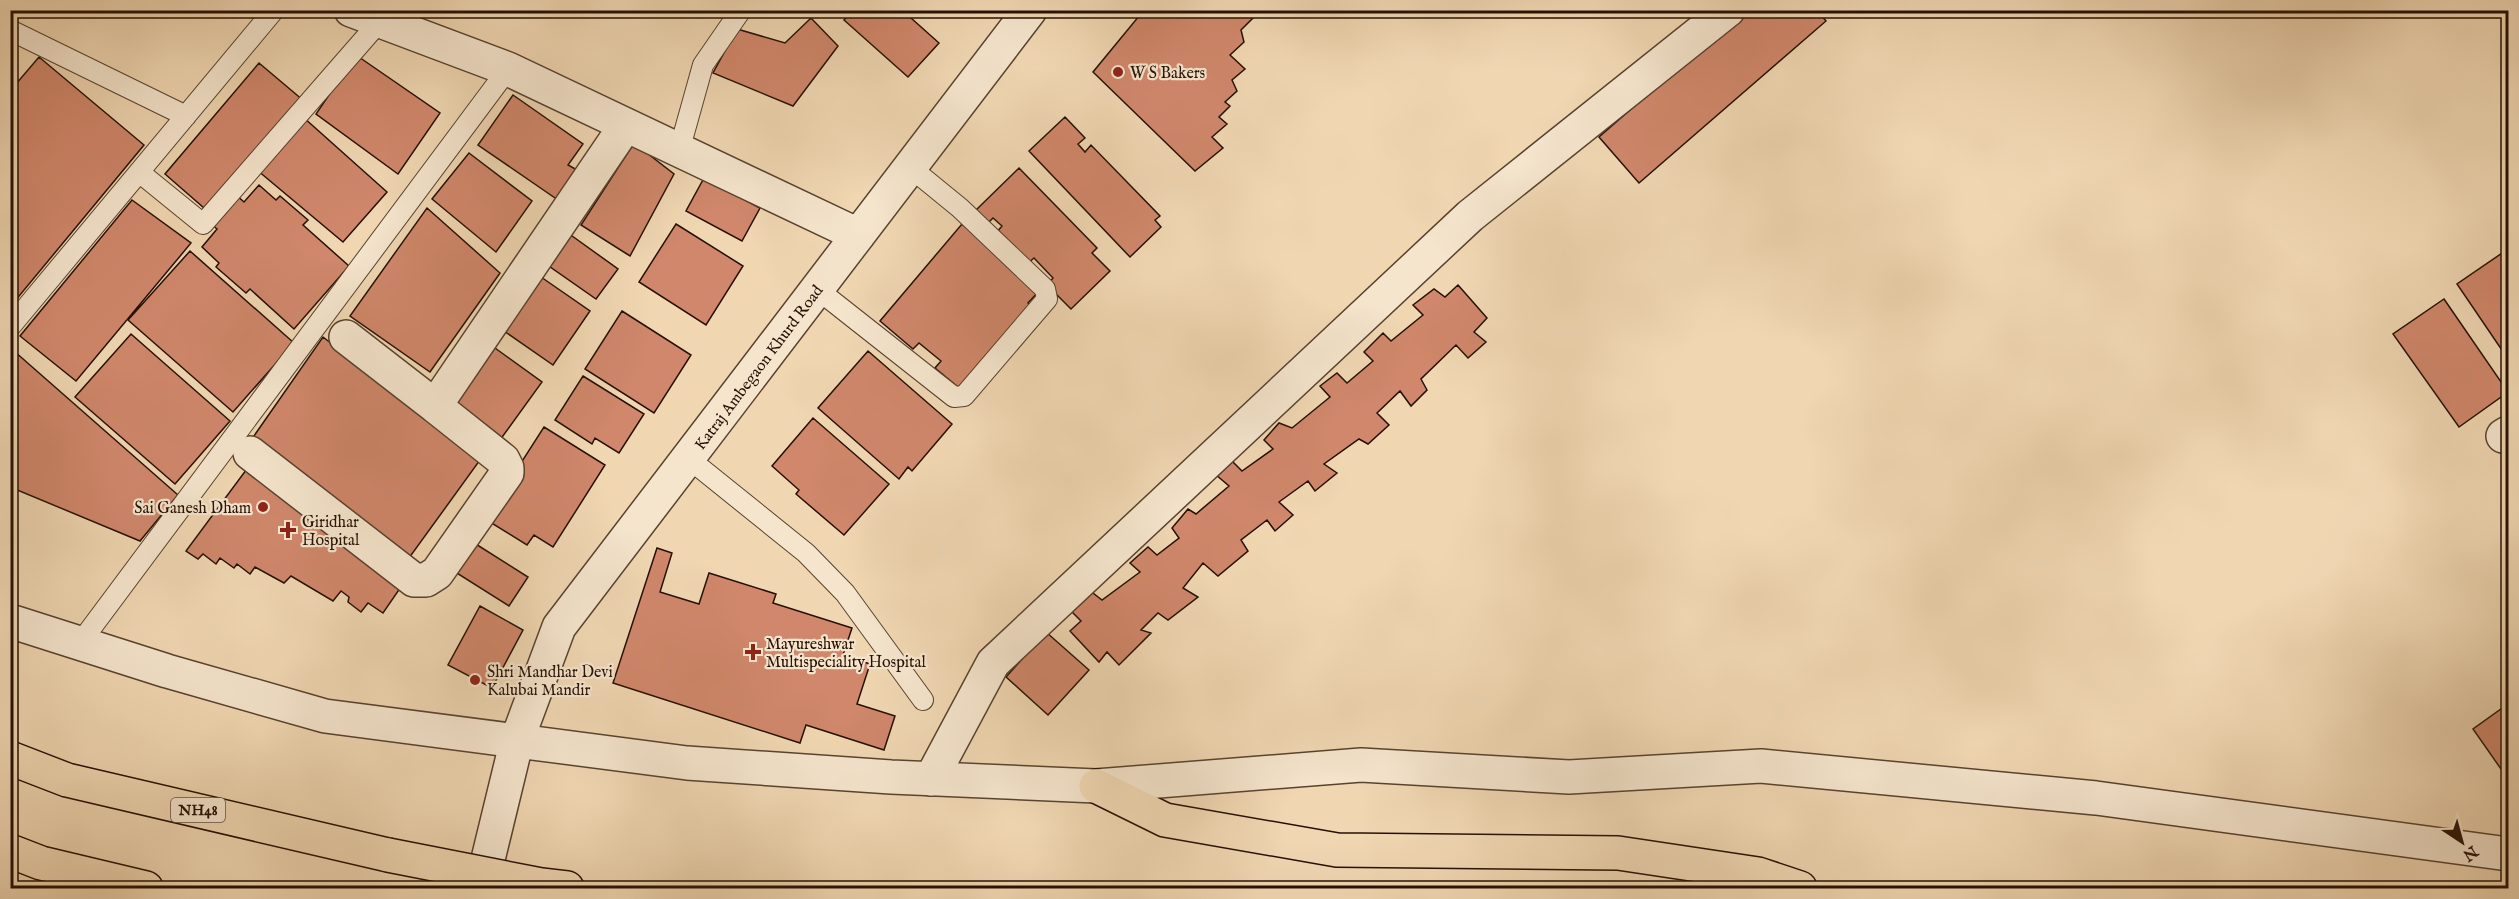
<svg xmlns="http://www.w3.org/2000/svg" width="2519" height="899" font-family="'IM FELL English',serif">
  <style>
    .building { fill: #d0876b; stroke: #261003; stroke-width: 1.5 }
    .lines { fill: none; stroke-linecap: round; stroke-linejoin: round }
    .service-casing { stroke: #58422f; stroke-width: 22 }
    .minor-casing { stroke: #58422f; stroke-width: 36 }
    .tertiary-casing { stroke: #58422f; stroke-width: 36 }
    .trunk-casing { stroke: #261003; stroke-width: 36 }
    .service { stroke: #f5e5cd; stroke-width: 20 }
    .minor { stroke: #f5e5cd; stroke-width: 33 }
    .tertiary { stroke: #f5e5cd; stroke-width: 33 }
    .trunk { stroke: #f0d7b2; stroke-width: 33 }
    .trunk-bridge-casing { stroke: #261003; stroke-width: 36; stroke-linecap: butt }
    .trunk-bridge { stroke: #f0d7b2; stroke-width: 33 }
    .poi-dot { fill: #8f2418; stroke: #f5e5cd; stroke-width: 2 }
    .labels { text-anchor: middle; stroke-width: 4.5; stroke-linejoin: round; paint-order: stroke }
    .shield { fill: #f5e5cd; stroke: #645040; stroke-width: 1.5 }
    .shield-label { font-size: 15px; font-weight: bold; fill: #261003 }
    .poi-label { font-size: 16px; fill: #261003; stroke: #f5e5cd; text-anchor: start }
    .street-label { font-size: 16px; fill: #261003; stroke: #f5e5cd }
  </style>
  <rect width="100%" height="100%" fill="#f0d7b2"/>
  <filter id="stains"><feTurbulence type="fractalNoise" baseFrequency=".00333" numOctaves="4"/><feColorMatrix values="0 0 0 0 .2 0 0 0 0 .09 0 0 0 0 .02 0 0 0 .5 -.17"/></filter>
  <radialGradient id="worn" r=".72"><stop offset=".6" stop-color="#630" stop-opacity="0"/><stop offset="1" stop-color="#630" stop-opacity=".3"/></radialGradient>
  <path class="building" d="M853 10H902L939 43 908 77 844 20Z
    M1144 10H1261L1241 30 1244 42 1230 55 1245 69 1232 80 1237 91 1225 102 1230 106 1219 117 1227 124 1212 137 1223 148 1195 171 1093 72Z
    M1745 10H1817L1826 21 1639 183 1599 137Z
    M811 18 838 46 793 106 713 73 737 29 785 43Z
    M356 55 440 113 398 174 316 114Z
    M39 57 144 145 10 307V91Z
    M259 63 304 101 204 208 165 174Z
    M513 95 583 144 568 165 579 171 558 200 478 145Z
    M303 117 387 192 343 242 257 170Z
    M1065 117 1085 138 1078 144 1085 152 1091 145 1160 216 1155 220 1161 227 1130 257 1029 151Z
    M634 143 674 174 630 256 581 225Z
    M469 153 532 201 496 252 432 199Z
    M1019 168 1097 248 1092 253 1110 271 1071 309 1047 285 1053 278 1034 258 1027 264 996 233 1002 226 993 218 987 224 975 211Z
    M704 178 760 208 742 241 686 211Z
    M259 185 276 200 280 196 308 220 303 225 349 266 294 329 250 289 246 293 216 267 219 263 202 247 217 229 209 222 235 194 244 202Z
    M132 200 191 243 76 381 20 336Z
    M427 208 500 273 430 372 350 316Z
    M676 224 743 266 706 325 639 282Z
    M962 224 1040 290 1028 303 1035 308 964 392 935 368 941 361 919 343 913 349 880 321Z
    M568 233 618 269 596 299 546 264Z
    M2508 249V359L2457 284Z
    M190 251 294 343 233 412 128 320Z
    M541 277 590 311 553 365 504 331Z
    M1458 285 1487 318 1474 332 1486 342 1468 358 1456 345 1421 379 1427 390 1411 406 1400 391 1377 413 1389 425 1368 444 1359 439 1324 464 1337 473 1315 491 1308 481 1279 502 1293 515 1275 531 1267 520 1241 540 1248 551 1218 576 1203 563 1183 588 1198 597 1168 620 1158 613 1141 630 1151 633 1119 665 1107 652 1099 662 1070 631 1081 621 1067 607 1084 586 1102 600 1140 572 1130 563 1148 547 1157 555 1179 538 1172 528 1188 509 1196 514 1229 486 1208 468 1225 454 1242 471 1273 449 1264 440 1279 423 1292 428 1330 397 1320 386 1337 373 1347 383 1373 361 1364 352 1383 333 1391 341 1423 315 1413 305 1434 289 1445 297Z
    M2444 299 2508 392 2459 427 2393 334Z
    M622 311 691 355 654 413 585 369Z
    M131 334 230 421 175 484 75 397Z
    M323 337 480 460 409 558 249 443Z
    M495 348 542 382 500 440 452 402Z
    M14 351 178 495 140 541 10 487V355Z
    M868 351 952 424 912 471 908 467 899 479 818 408Z
    M583 376 644 414 619 453 595 438 592 444 555 420Z
    M813 418 889 484 844 535 796 494 799 490 772 466Z
    M544 427 605 465 553 547 534 535 527 545 485 519Z
    M252 462 403 584 383 613 368 603 361 612 348 602 349 597 341 591 333 601 291 576 284 583 255 567 250 574 237 564 234 568 220 558 216 564 203 554 198 559 186 551Z
    M471 541 528 577 509 606 452 570Z
    M657 548 672 553 660 592 699 604 709 573 776 594 773 603 852 628 843 655 870 664 857 704 895 716 884 750 806 725 800 743 613 683Z
    M480 606 523 630 492 688 448 665Z
    M1046 632 1089 670 1048 715 1006 677Z
    M2508 704V779L2473 729Z"/>
  <g class="lines">
    <defs>
      <path id="service" d="M10 30 186 116
        M679 151 703 65 741 10
        M139 172 203 224 380 21
        M817 289 954 397 964 396 1047 299 1045 289 960 208 911 168
        M10 327 274 10
        M688 458 806 553 845 593 923 700
        M80 643 508 69"/>
      <path id="minor" d="M351 10 508 69 858 235
        M346 337 435 406 626 125
        M2503 436 2508 433
        M250 453 414 580H426L437 573 507 473V468L503 460 435 406
        M931 779 993 663 1470 216 1728 10"/>
      <path id="tertiary" d="M10 621 167 671 325 716 687 763 891 777 1096 786 1361 765 1569 777 1761 766 2096 798 2508 854
        M481 888 517 740 559 627 1030 10"/>
      <path id="trunk" d="M10 758 67 780 388 855
        M1096 786 1165 820 1337 850 1618 853 1758 874 1800 888
        M10 851 41 863 146 888
        M541 885 567 888"/>
    </defs>
    <use href="#service" class="service-casing"/>
    <use href="#minor" class="minor-casing"/>
    <use href="#tertiary" class="tertiary-casing"/>
    <use href="#trunk" class="trunk-casing"/>
    <use href="#service" class="service"/>
    <use href="#minor" class="minor"/>
    <use href="#tertiary" class="tertiary"/>
    <use href="#trunk" class="trunk"/>
    <defs>
      <path id="trunk-bridge" d="M388 855 541 885"/>
    </defs>
    <use href="#trunk-bridge" class="trunk-bridge-casing"/>
    <use href="#trunk-bridge" class="trunk-bridge"/>
  </g>
  <g class="poi-dot">
    <circle cx="1118" cy="72" r="6"/>
    <circle cx="263" cy="507" r="6"/>
    <path d="M285 521h6v6h6v6h-6v6h-6v-6h-6v-6h6z"/>
    <path d="M750 643h6v6h6v6h-6v6h-6v-6h-6v-6h6z"/>
    <circle cx="475" cy="680" r="6"/>
  </g>
  <g class="labels">
    <rect class="shield" x="171" y="798" width="54" height="24" rx="4.5"/>
    <g class="shield-label">
      <text x="198" y="815">NH48</text>
    </g>
    <g class="poi-label">
      <text x="1130" y="78">W S Bakers</text>
      <text x="251" y="513" text-anchor="end">Sai Ganesh Dham</text>
      <text x="302" y="527">Giridhar<tspan x="302" dy="18">Hospital</tspan></text>
      <text x="766" y="649">Mayureshwar<tspan x="766" dy="18">Multispeciality Hospital</tspan></text>
      <text x="487" y="677">Shri Mandhar Devi<tspan x="487" dy="18">Kalubai Mandir</tspan></text>
    </g>
    <g class="street-label">
      <text transform="translate(758 367) rotate(-53)" y="6">Katraj Ambegaon Khurd Road</text>
    </g>
  </g>
  <rect width="2519" height="899" fill="none" stroke="#f0d7b2" stroke-width="36"/>
  <rect x="12" y="12" width="2495" height="875" fill="none" stroke="#261003" stroke-width="3"/>
  <rect x="18" y="18" width="2483" height="863" fill="none" stroke="#261003" stroke-width="1.5"/>
  <g transform="translate(2462 842) rotate(144)" stroke="#f5e5cd" stroke-width="4.5" paint-order="stroke">
  <path d="M0-4.5L10 22L0 15L-10 22Z" fill="#261003"/>
  <text y="-9" font-size="16" font-weight="bold" text-anchor="middle" fill="#261003">N</text>
  </g>
  <rect width="100%" height="100%" filter="url(#stains)"/>
  <rect width="100%" height="100%" fill="url(#worn)"/>
</svg>
